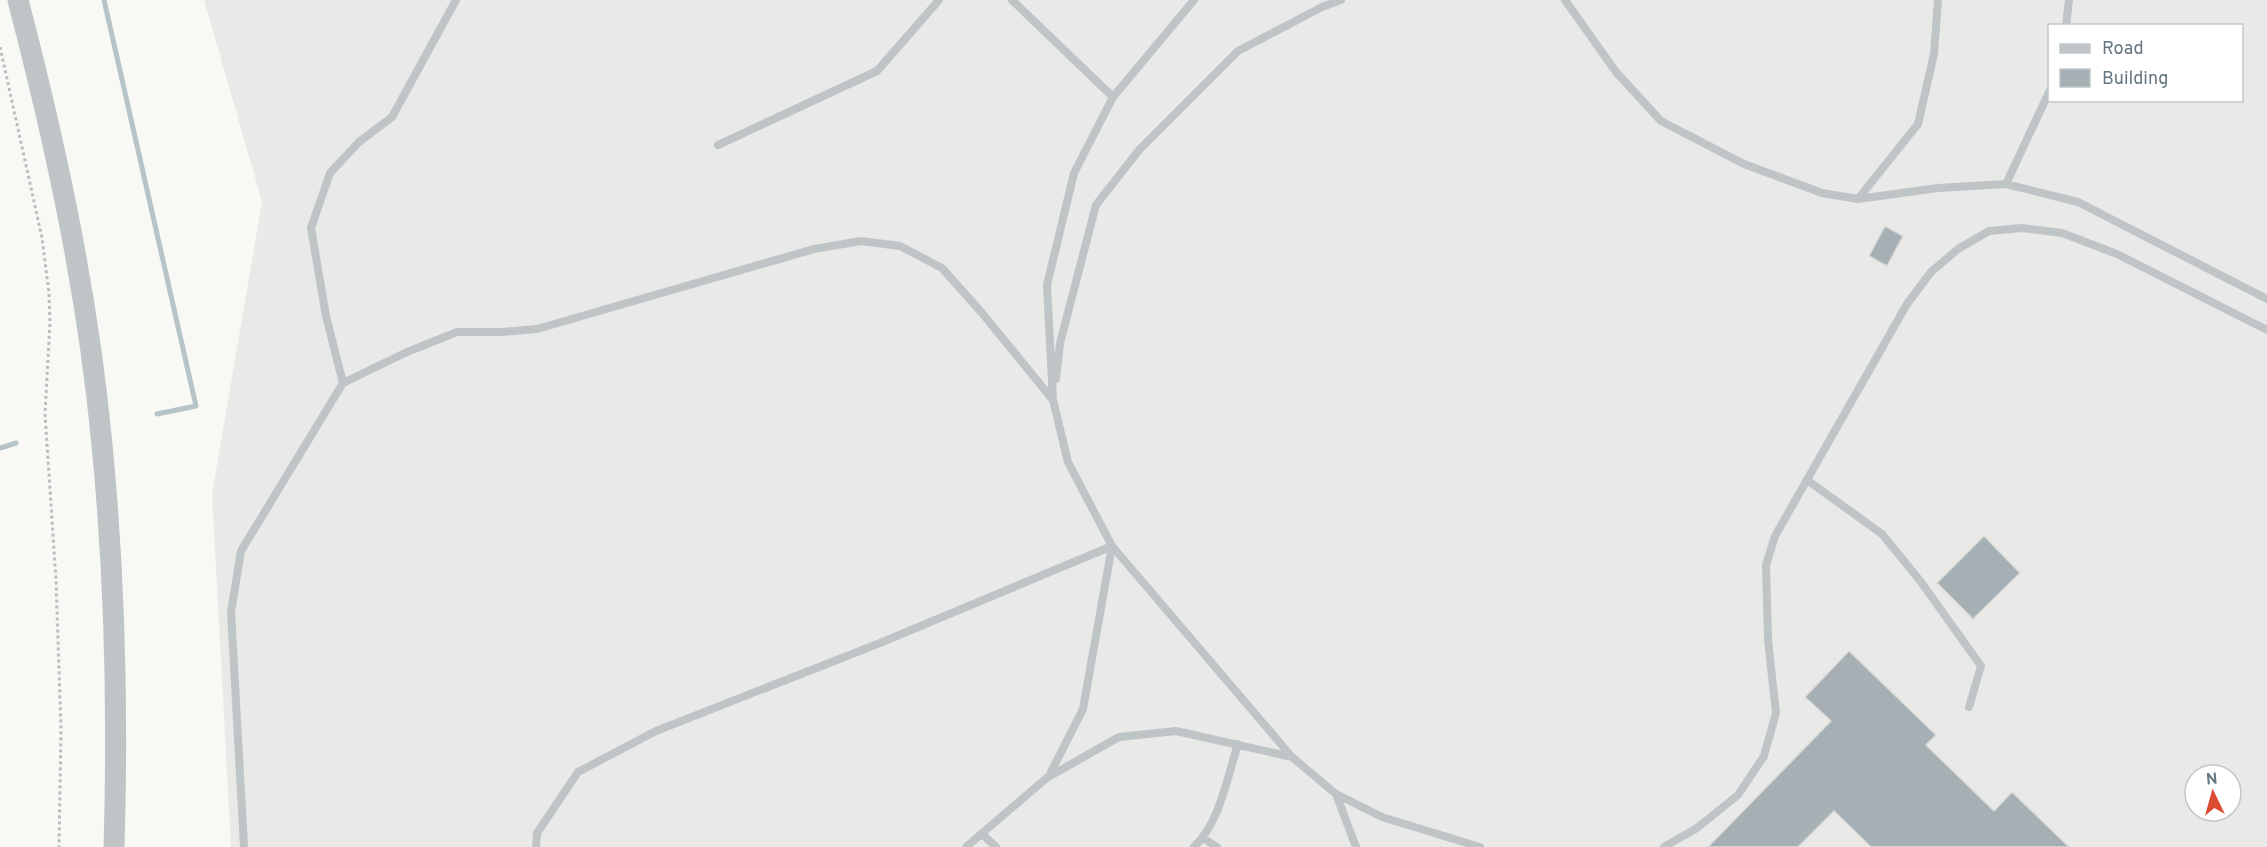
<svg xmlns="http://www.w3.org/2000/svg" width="2267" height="847" font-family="Overpass,sans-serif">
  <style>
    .built { fill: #e9e9e8; fill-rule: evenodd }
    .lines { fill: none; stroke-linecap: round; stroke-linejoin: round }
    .stream { stroke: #b7c4c7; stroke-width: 5 }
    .building { fill: #a6b0b4; stroke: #d9d9d8; stroke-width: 1.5 }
    .path { stroke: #babdbf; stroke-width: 3; stroke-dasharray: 3 3; stroke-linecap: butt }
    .service { stroke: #bfc4c7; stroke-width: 8 }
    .tertiary { stroke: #bfc4c7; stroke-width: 21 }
  </style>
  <rect width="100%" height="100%" fill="#f8f8f5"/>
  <path class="built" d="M204 0H2267V847H231L212 494 262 202ZM2050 26H2242V100H2050ZM2195 775H2231V811H2195Z"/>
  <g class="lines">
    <path class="stream" d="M104 0 196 406 157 414
      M0 448 16 443"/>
  </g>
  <path class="building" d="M1885 226 1903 236 1887 266 1869 256Z
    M1984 536 2020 573 1973 619 1937 583Z
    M1849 651 1936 735 1926 745 1994 811 2012 792 2069 847H1871L1834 811 1798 847H1708L1831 721 1805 697Z"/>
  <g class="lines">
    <path class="path" d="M0 47 42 238 49 293 50 322 45 414 56 580 61 729 59 847"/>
    <path class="service" d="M456 0 392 117 359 142 330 173 311 228 326 316 343 383 407 352 457 332H502L537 329 814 249 861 241 900 246 942 268 982 313 1053 400
      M1012 0 1113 97
      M1194 0 1113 97 1074 173 1047 285 1053 400 1068 462 1112 546 1292 757 1336 794 1382 817 1480 847
      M1565 0 1616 72 1661 121 1744 164 1822 193 1858 199 1938 188 2006 184 2078 202 2267 299
      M2066 26 2069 0
      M718 145 877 71 939 0
      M2006 184 2050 90
      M1858 199 1918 124 1934 54 1938 0
      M1056 379 1060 343 1096 205 1139 150 1238 51 1322 7 1341 0
      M1807 480 1882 534 1921 582 1981 666 1969 707
      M1050 776 1119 737 1176 731 1292 757
      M1336 794 1356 847
      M982 834 996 847
      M1203 838 1217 847
      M244 847 231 612 241 551 343 383
      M536 847 537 833 578 772 656 731 880 643 1112 546
      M966 847 1049 776 1083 709 1112 546
      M1194 847C1220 822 1227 778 1238 744
      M1664 847 1697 828 1738 795 1764 756 1776 713 1768 640 1766 565 1775 536 1907 304 1931 272 1958 249 1989 231 2022 228 2062 233 2117 254 2267 330"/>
    <path class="tertiary" d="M18 0C56 146 88 294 102 445 115 578 118 713 114 847"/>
  </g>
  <rect x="2048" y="24" width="195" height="78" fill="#ffffff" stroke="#c1c8cc" stroke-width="1.5"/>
  <rect x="2060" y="44" width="30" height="9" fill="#bfc4c7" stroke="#c1c8cc" stroke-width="1.5"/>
  <text x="2102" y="54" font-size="18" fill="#64767f">Road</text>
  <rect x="2060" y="69" width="30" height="18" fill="#a6b0b4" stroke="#c1c8cc" stroke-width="1.5"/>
  <text x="2102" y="84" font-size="18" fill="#64767f">Building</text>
  <g transform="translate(2213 793) rotate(355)"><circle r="28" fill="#ffffff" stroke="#c1c8cc" stroke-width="1.5"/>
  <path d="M0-4.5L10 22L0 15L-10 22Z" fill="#db4b32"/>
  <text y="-9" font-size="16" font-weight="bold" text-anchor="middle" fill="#64767f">N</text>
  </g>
</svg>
